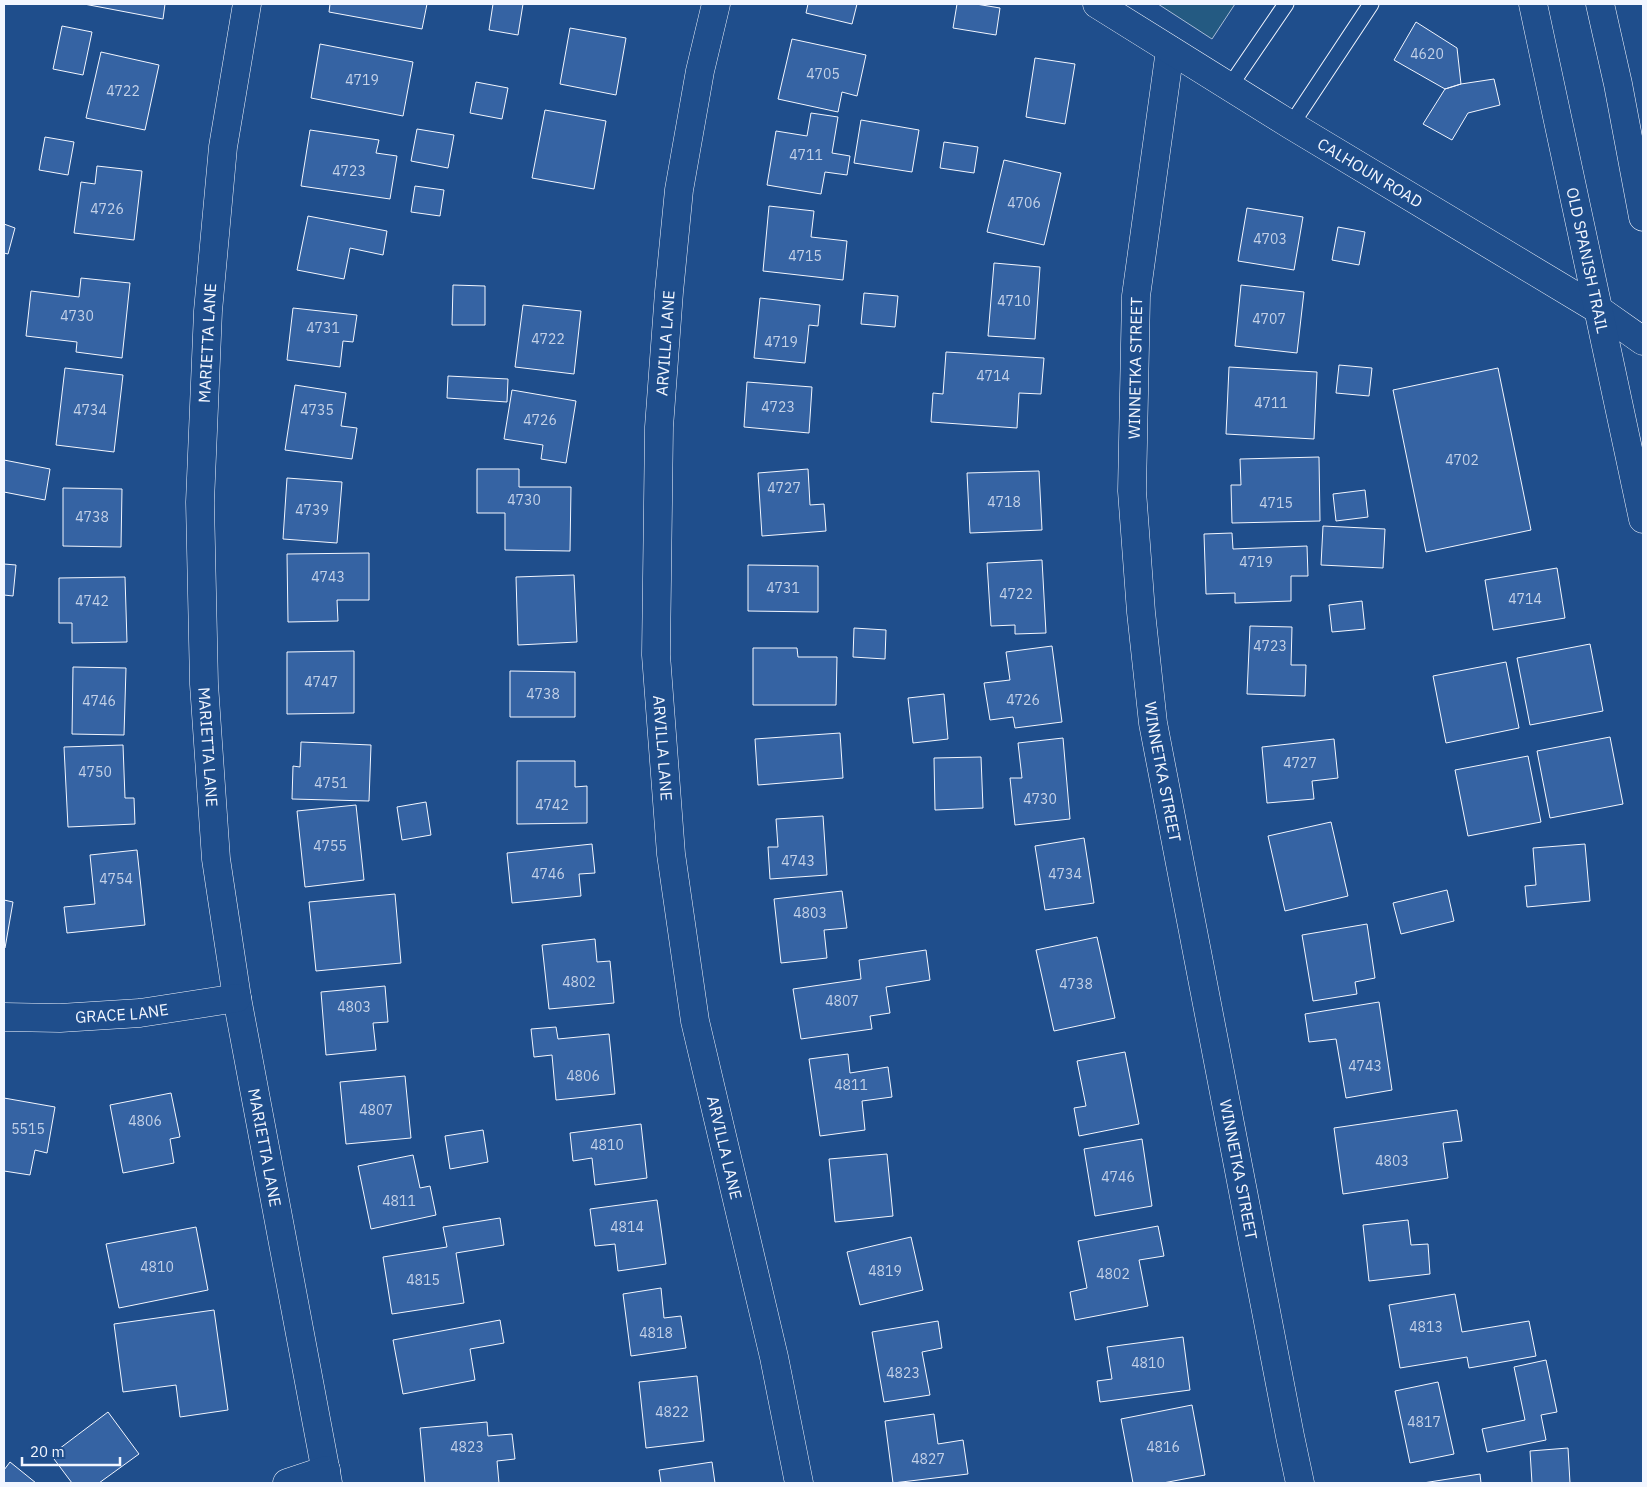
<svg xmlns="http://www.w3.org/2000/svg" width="1647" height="1487" font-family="'IBM Plex Sans',sans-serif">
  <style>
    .green { fill: #245a82; stroke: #a8bbd7 }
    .building { fill: #3563a3; stroke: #f2f6ff }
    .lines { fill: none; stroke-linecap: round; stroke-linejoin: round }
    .service-casing { stroke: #f2f6ff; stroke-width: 17 }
    .minor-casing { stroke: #f2f6ff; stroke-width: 29 }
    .tertiary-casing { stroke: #f2f6ff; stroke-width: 29 }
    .primary-casing { stroke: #f2f6ff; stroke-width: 29 }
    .service { stroke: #1f4e8c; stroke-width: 15 }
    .minor { stroke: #1f4e8c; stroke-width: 28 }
    .tertiary { stroke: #1f4e8c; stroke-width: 28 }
    .primary { stroke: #1f4e8c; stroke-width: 28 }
    .labels { text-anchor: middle; stroke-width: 4; stroke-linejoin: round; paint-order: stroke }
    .number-label { font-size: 14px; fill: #c3d1e8 }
    .street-label { font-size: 16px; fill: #f2f6ff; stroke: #1f4e8c }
  </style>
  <rect width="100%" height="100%" fill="#1f4e8c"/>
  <path class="green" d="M1158 4H1235L1212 39Z"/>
  <path class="building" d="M84 4H165L163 19Z
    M330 4H427L422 29 329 12Z
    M493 4H523L518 35 489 30Z
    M808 4H857L852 24 806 13Z
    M957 4H976L1000 8 996 35 953 28Z
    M1416 22 1457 48 1461 84 1445 89 1394 60Z
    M62 26 92 32 83 75 53 69Z
    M570 28 626 38 616 95 560 84Z
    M792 39 866 55 857 96 842 92 838 112 778 99Z
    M320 44 413 62 403 116 311 98Z
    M101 52 159 65 145 130 86 118Z
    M1035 58 1075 64 1065 124 1026 117Z
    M1494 79 1500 105 1468 113 1452 140 1423 124 1445 89 1461 84Z
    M476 82 508 88 502 119 470 113Z
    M545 110 606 121 594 189 532 178Z
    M811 113 838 117 832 153 850 156 847 175 825 172 821 194 767 185 776 131 807 136Z
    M861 120 919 130 912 172 854 163Z
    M417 129 454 135 448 168 411 161Z
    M310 130 379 140 376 153 397 156 390 199 301 186Z
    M45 137 74 142 68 175 39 170Z
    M944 142 978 147 974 173 940 168Z
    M1004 160 1061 173 1044 245 987 232Z
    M97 166 142 171 134 240 74 233 81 182 95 184Z
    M415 186 444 190 440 216 411 212Z
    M769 206 814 211 811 237 847 241 843 280 763 271Z
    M1247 208 1303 217 1294 270 1238 261Z
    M308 216 387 231 383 255 350 248 344 279 297 270Z
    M4 224 15 228 8 254 4 253Z
    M1338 227 1365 232 1359 265 1332 260Z
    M994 263 1040 267 1035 339 988 336Z
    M81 278 130 283 122 358 76 352 77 342 26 336 31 291 79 297Z
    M453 285 485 286V325H452Z
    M1241 285 1304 292 1297 353 1235 346Z
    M864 293 898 296 895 327 861 324Z
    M760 298 820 305 818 326 809 325 805 363 754 358Z
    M523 305 581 311 574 374 515 367Z
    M293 308 357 315 353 342 343 341 340 367 287 360Z
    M946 352 1044 358 1041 394 1019 393 1017 428 931 422 933 393 943 394Z
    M1339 365 1372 368 1369 396 1336 393Z
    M1229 367 1317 372 1314 439 1226 434Z
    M65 368 123 375 114 452 56 445Z
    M1498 368 1531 530 1426 552 1393 390Z
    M448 376 508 379 507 402 447 398Z
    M747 382 812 387 809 433 744 427Z
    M295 385 346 393 341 426 357 428 352 459 285 450Z
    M512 390 576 401 566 463 541 459 543 445 504 439Z
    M1319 457 1320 521 1232 523 1231 485H1241L1240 459Z
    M4 460 50 469 45 500 4 492Z
    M477 469H519V487H571L570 551 505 550V513H477Z
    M808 469 810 505 824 504 826 531 762 536 758 473Z
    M1039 471 1042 530 970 533 967 473Z
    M287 478 342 482 337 543 283 539Z
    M63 488 122 489 121 547 63 546Z
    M1365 490 1368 517 1336 521 1333 494Z
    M1323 526 1385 529 1383 568 1321 565Z
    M1232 533 1233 549 1307 546 1308 576H1291V601L1235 603V593L1206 594 1204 534Z
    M369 553V600H337L338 621 288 622 287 554Z
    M1042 560 1046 633 1015 634V625L991 626 987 563Z
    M4 564 16 565 13 596 4 595Z
    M748 565 818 566V612L748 611Z
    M1557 568 1565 618 1493 630 1485 580Z
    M574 575 577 642 518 645 516 577Z
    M125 577 127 642 72 643V623H59V578Z
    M1362 601 1365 629 1332 632 1329 605Z
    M1250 626 1292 627 1291 665H1306L1305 696 1247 694Z
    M854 628 886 630 885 659 853 657Z
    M1590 644 1603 711 1530 725 1517 658Z
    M1052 646 1062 722 1015 728 1013 717 990 720 984 683 1010 680 1006 652Z
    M753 648H797L798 657H837L836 705H753Z
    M354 651V713L287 714V652Z
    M1506 662 1519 728 1446 743 1433 676Z
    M73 667 126 668 124 735 72 734Z
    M510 671 575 672V717H510Z
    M944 694 948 739 913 743 908 698Z
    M840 733 843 778 758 785 755 739Z
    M1610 737 1623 804 1550 818 1537 751Z
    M1063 738 1070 819 1015 825 1010 778H1022L1018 743Z
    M1334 739 1338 778 1312 781 1314 799 1267 803 1262 747Z
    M301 742 371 745 369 801 292 799 293 766 300 767Z
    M123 745 125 798H134L135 824 68 827 64 747Z
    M1528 756 1541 822 1468 836 1455 770Z
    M981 757 983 808 935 810 934 758Z
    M517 761H575V787L587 786V823L517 824Z
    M426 802 431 835 402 840 397 807Z
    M356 805 364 880 305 887 297 811Z
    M823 816 827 875 770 879 768 847H778L776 819Z
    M1331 822 1348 896 1285 911 1268 836Z
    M1084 838 1094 903 1045 910 1035 846Z
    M592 844 595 873 579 874 581 896 512 903 507 853Z
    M1585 844 1590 901 1527 907 1525 886 1536 885 1533 848Z
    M137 850 145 925 67 933 64 907 95 904 90 855Z
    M1447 890 1454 921 1401 934 1393 903Z
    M842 891 847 928 824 930 827 958 781 963 774 899Z
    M395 894 401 963 316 971 309 902Z
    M4 900 13 902 5 948 4 947Z
    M1367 924 1375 978 1355 982 1357 994 1313 1001 1302 935Z
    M1097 937 1115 1018 1054 1031 1036 950Z
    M595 939 597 962 610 961 614 1003 549 1009 542 945Z
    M926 950 930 980 886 987 890 1013 870 1016 872 1029 801 1039 793 989 861 979 859 960Z
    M385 986 388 1022 373 1023 376 1050 326 1055 321 992Z
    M1379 1002 1392 1090 1346 1098 1336 1039 1309 1042 1305 1014Z
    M556 1027 558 1039 609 1034 615 1094 556 1100 552 1055 534 1057 531 1029Z
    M1125 1052 1139 1124 1079 1136 1074 1108 1086 1106 1077 1061Z
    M848 1054 850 1073 888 1067 892 1097 862 1101 865 1130 820 1136 809 1059Z
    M405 1076 411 1138 346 1144 340 1082Z
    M171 1093 180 1137 170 1139 174 1163 123 1173 110 1105Z
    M4 1098 55 1107 47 1153 35 1150 30 1175 4 1171Z
    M1457 1110 1462 1141 1443 1143 1448 1178 1343 1194 1334 1128Z
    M641 1124 647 1178 595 1185 592 1158 573 1161 570 1133Z
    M483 1130 488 1162 450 1169 445 1136Z
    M1142 1139 1152 1206 1095 1216 1084 1149Z
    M887 1154 893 1216 835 1222 829 1159Z
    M413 1155 420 1188 430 1186 436 1215 371 1229 358 1166Z
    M657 1200 666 1264 618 1271 615 1244 595 1246 590 1209Z
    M500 1218 504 1245 456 1253 464 1303 392 1314 383 1257 447 1247 443 1227Z
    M1408 1220 1411 1245 1428 1244 1430 1274 1369 1281 1363 1225Z
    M1158 1226 1164 1256 1139 1260 1148 1306 1075 1320 1070 1292 1087 1288 1078 1241Z
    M196 1227 208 1290 119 1308 106 1244Z
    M911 1237 923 1290 860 1305 847 1252Z
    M661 1288 664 1318 681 1316 686 1348 631 1356 623 1294Z
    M1455 1294 1462 1332 1529 1321 1536 1356 1469 1368 1467 1357 1400 1368 1389 1305Z
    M214 1310 228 1410 180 1417 176 1385 123 1392 114 1324Z
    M500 1320 504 1343 470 1349 475 1380 403 1394 393 1340Z
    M938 1321 942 1348 922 1352 930 1395 884 1402 872 1332Z
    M1183 1337 1190 1390 1100 1402 1097 1381 1112 1379 1107 1347Z
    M1546 1360 1557 1412 1541 1415 1546 1440 1487 1452 1482 1429 1525 1420 1514 1367Z
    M697 1376 704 1441 646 1448 639 1382Z
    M1438 1382 1454 1454 1410 1463 1395 1391Z
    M1192 1405 1205 1475 1163 1483H1133L1121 1419Z
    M108 1412 139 1454 99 1483H72L51 1455Z
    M934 1414 938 1444 963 1440 968 1474 893 1483 885 1421Z
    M487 1422 488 1436 512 1434 515 1459 497 1461 499 1483H425L420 1428Z
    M1568 1448 1570 1483H1532L1530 1451Z
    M10 1462 36 1483H4V1470Z
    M712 1462 715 1483H661L659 1470Z
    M1480 1474 1481 1483H1423Z"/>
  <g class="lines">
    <defs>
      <path id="service" d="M1230 86 1286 4
        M1291 125 1371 4"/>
      <g id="minor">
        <path id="s1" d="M247 4 223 147 208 311 200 502 204 684 216 859 237 998 328 1483"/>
        <path id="s2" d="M716 4 700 71 679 190 669 292 659 427 656 655 671 854 695 1021 774 1357 799 1483"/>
        <path id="s3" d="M1170 50 1136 296 1132 491 1141 612 1153 723 1290 1436 1300 1483"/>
        <path id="s4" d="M4 1017 60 1018 140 1013 237 998"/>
        <path d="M287 1483 326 1470"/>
      </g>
      <g id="tertiary">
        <path id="s5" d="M1097 4 1291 125 1599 310 1643 341"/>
      </g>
      <g id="primary">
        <path id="s6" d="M1533 4 1643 519"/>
        <path d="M1600 4 1618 84 1643 217"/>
      </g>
    </defs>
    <use href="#service" class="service-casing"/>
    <use href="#minor" class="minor-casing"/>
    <use href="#tertiary" class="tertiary-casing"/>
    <use href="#primary" class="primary-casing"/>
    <use href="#service" class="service"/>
    <use href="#minor" class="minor"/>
    <use href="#tertiary" class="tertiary"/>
    <use href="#primary" class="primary"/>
  </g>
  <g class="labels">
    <g class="number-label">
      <text x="1427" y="59">4620</text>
      <text x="823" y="79">4705</text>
      <text x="362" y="85">4719</text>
      <text x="123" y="96">4722</text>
      <text x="806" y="160">4711</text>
      <text x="349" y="176">4723</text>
      <text x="1024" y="208">4706</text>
      <text x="107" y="214">4726</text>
      <text x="1270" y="244">4703</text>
      <text x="805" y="261">4715</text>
      <text x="1014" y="306">4710</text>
      <text x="77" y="321">4730</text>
      <text x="1269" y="324">4707</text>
      <text x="323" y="333">4731</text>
      <text x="548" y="344">4722</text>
      <text x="781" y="347">4719</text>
      <text x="993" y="381">4714</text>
      <text x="1271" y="408">4711</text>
      <text x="778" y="412">4723</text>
      <text x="90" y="415">4734</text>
      <text x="317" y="415">4735</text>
      <text x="540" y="425">4726</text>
      <text x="1462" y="465">4702</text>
      <text x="784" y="493">4727</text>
      <text x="524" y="505">4730</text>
      <text x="1004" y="507">4718</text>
      <text x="1276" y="508">4715</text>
      <text x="312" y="515">4739</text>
      <text x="92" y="522">4738</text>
      <text x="1256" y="567">4719</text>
      <text x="328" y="582">4743</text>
      <text x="783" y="593">4731</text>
      <text x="1016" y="599">4722</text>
      <text x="1525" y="604">4714</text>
      <text x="92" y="606">4742</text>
      <text x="1270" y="651">4723</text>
      <text x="321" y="687">4747</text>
      <text x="543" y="699">4738</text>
      <text x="1023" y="705">4726</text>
      <text x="99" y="706">4746</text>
      <text x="1300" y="768">4727</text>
      <text x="95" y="777">4750</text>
      <text x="331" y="788">4751</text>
      <text x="1040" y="804">4730</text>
      <text x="552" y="810">4742</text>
      <text x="330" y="851">4755</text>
      <text x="798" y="866">4743</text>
      <text x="548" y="879">4746</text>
      <text x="1065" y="879">4734</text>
      <text x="116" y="884">4754</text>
      <text x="810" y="918">4803</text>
      <text x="579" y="987">4802</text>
      <text x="1076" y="989">4738</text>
      <text x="842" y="1006">4807</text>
      <text x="354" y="1012">4803</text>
      <text x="1365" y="1071">4743</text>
      <text x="583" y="1081">4806</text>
      <text x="851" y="1090">4811</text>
      <text x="376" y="1115">4807</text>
      <text x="145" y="1126">4806</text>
      <text x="28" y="1134">5515</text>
      <text x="607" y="1150">4810</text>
      <text x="1392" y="1166">4803</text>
      <text x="1118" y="1182">4746</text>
      <text x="399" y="1206">4811</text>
      <text x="627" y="1232">4814</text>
      <text x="157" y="1272">4810</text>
      <text x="885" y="1276">4819</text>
      <text x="1113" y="1279">4802</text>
      <text x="423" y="1285">4815</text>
      <text x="1426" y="1332">4813</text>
      <text x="656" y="1338">4818</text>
      <text x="1148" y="1368">4810</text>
      <text x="903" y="1378">4823</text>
      <text x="672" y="1417">4822</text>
      <text x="1424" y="1427">4817</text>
      <text x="467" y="1452">4823</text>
      <text x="1163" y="1452">4816</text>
      <text x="928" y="1464">4827</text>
    </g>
    <g class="street-label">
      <text dy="6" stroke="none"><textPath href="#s5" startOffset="321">CALHOUN ROAD</textPath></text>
      <text dy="6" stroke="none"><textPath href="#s6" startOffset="262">OLD SPANISH TRAIL</textPath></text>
      <text transform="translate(207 343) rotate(-87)" y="6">MARIETTA LANE</text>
      <text transform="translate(665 343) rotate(-86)" y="6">ARVILLA LANE</text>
      <text transform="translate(1135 368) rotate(-89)" y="6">WINNETKA STREET</text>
      <text dy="6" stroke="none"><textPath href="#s1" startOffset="746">MARIETTA LANE</textPath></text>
      <text dy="6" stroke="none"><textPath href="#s2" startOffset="749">ARVILLA LANE</textPath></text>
      <text dy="6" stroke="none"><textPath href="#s3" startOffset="726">WINNETKA STREET</textPath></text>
      <text dy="6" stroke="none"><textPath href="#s4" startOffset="118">GRACE LANE</textPath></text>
      <text dy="6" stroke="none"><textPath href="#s2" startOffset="1154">ARVILLA LANE</textPath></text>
      <text dy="6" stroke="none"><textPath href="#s1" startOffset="1151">MARIETTA LANE</textPath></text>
      <text dy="6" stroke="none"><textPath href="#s3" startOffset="1131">WINNETKA STREET</textPath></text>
    </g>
  </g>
  <rect width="1647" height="1487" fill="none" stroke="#f2f6ff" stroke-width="10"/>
  <path d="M22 1457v8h98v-8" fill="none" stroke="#f2f6ff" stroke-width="2.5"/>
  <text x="30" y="1457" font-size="15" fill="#f2f6ff" stroke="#1f4e8c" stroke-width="4" paint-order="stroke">20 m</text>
</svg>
